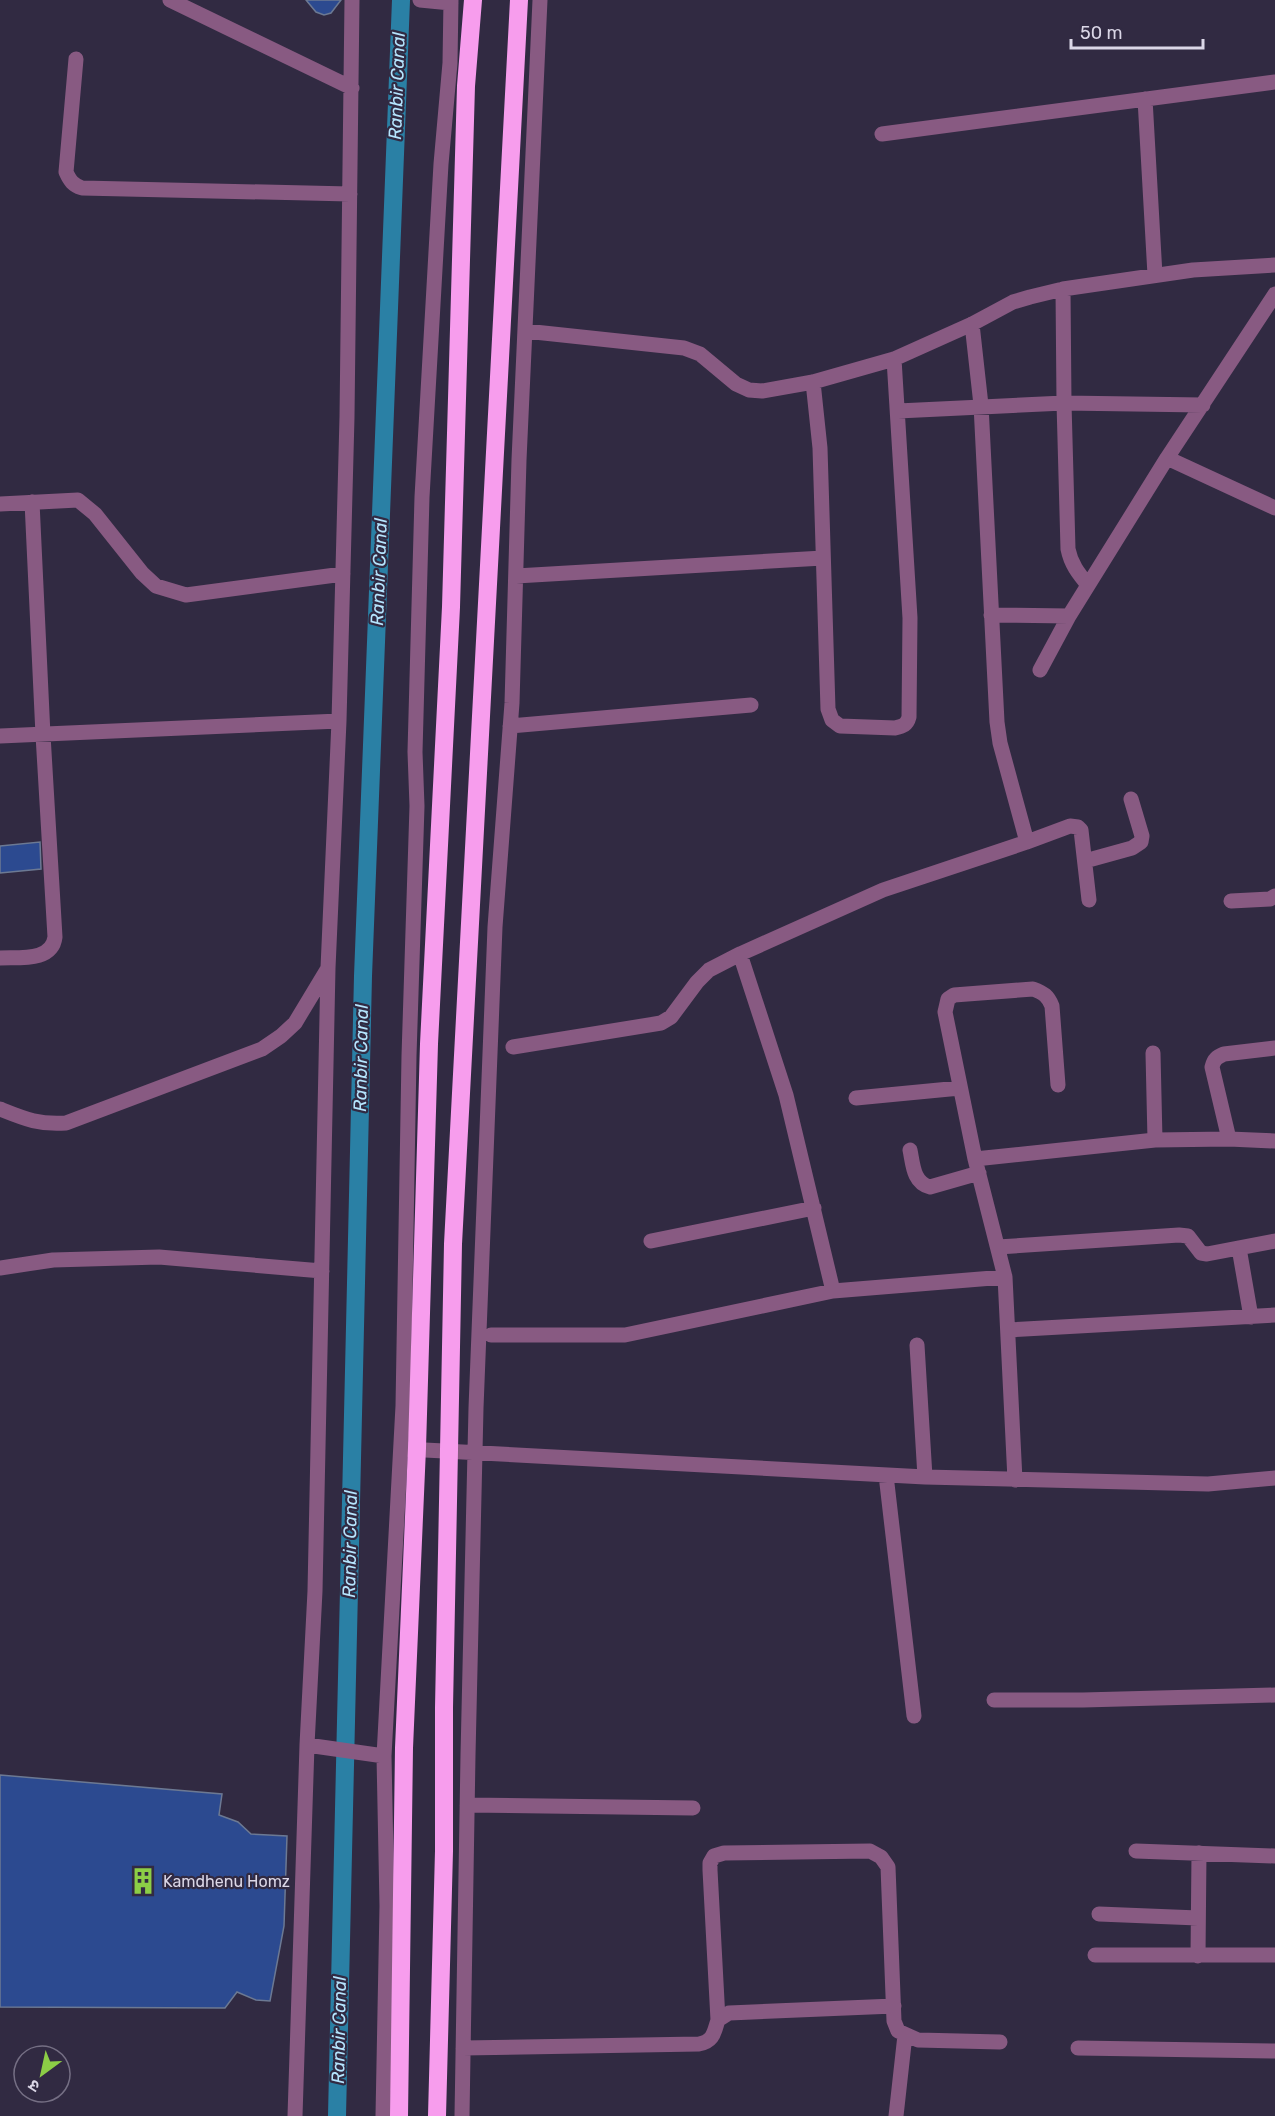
<svg xmlns="http://www.w3.org/2000/svg" width="1275" height="2116" font-family="Rubik,'Noto Sans Devanagari',sans-serif">
  <style>
    .lines { fill: none; stroke-linecap: round; stroke-linejoin: round }
    .canal { stroke: #2a80a5; stroke-width: 18 }
    .building { fill: #2c4a90; stroke: #6c7993; stroke-width: 1.5 }
    .minor { stroke: #885a82; stroke-width: 15 }
    .highway { stroke: #f79ded; stroke-width: 18 }
    .labels { text-anchor: middle; stroke-width: 4.5; stroke-linejoin: round; paint-order: stroke }
    .poi-label { font-size: 16px; fill: #dbd7e7; stroke: #312a42; text-anchor: start }
    .water-label { font-size: 18px; font-style: italic; fill: #b5e5fe; stroke: #312a42 }
  </style>
  <rect width="100%" height="100%" fill="#312a42"/>
  <g class="lines">
    <path class="canal" d="M337 2116 363 976 401 0"/>
  </g>
  <path class="building" d="M306 0H341L331 13 324 15 316 12Z
    M40 842 41 869 0 873V846Z
    M0 1775 222 1794 219 1815 238 1822 251 1834 287 1836 284 1926 270 2001 256 2000 237 1992 225 2008 0 2007Z"/>
  <g class="lines">
    <path class="minor" d="M170 0 352 88
      M420 0 451 3
      M76 59 66 172C70 181 73 185 82 188L350 194
      M1145 99 1155 275
      M882 134 1275 82
      M1063 289 1064 403 1068 549C1071 564 1078 573 1088 585
      M972 324 981 405 997 722 1000 743 1027 842
      M525 331 684 348 700 354 736 384 749 390 762 391 813 382 894 359 972 324 1013 302 1030 297 1063 289 1193 270 1275 265
      M813 382 820 448 828 709 832 720 840 726 895 728C903 726 907 725 909 717L910 618 894 359
      M898 411 1064 403 1203 405
      M1167 458 1275 508
      M0 504 78 500 95 514 142 573 156 586 186 595 343 574
      M516 576 823 558
      M991 615 1069 616
      M1040 670 1069 616 1167 458 1275 294
      M510 726 751 705
      M0 736 339 721
      M1085 861 1132 848 1141 842 1142 836 1131 799
      M1231 901 1270 899 1275 896
      M740 954 786 1095 833 1291
      M0 958C19 957 52 962 55 937L43 735 32 502
      M513 1047 661 1023 671 1017 697 982 709 970 740 954 883 890 1027 842 1070 826 1078 827 1081 830 1089 900
      M1153 1053 1155 1140
      M856 1098 960 1088
      M0 1109C25 1119 39 1125 66 1123L262 1049 281 1036 295 1023 327 970
      M1229 1139 1212 1067C1214 1059 1217 1057 1224 1054L1275 1048
      M910 1150C913 1164 913 1183 930 1187L979 1173
      M975 1159 1155 1140 1229 1139 1275 1141
      M651 1241 814 1208
      M998 1247 1179 1235 1188 1236 1201 1253 1207 1254 1275 1241
      M1239 1248 1251 1317
      M0 1268 53 1260 159 1257 322 1271
      M1009 1330 1275 1315
      M491 1335H625L833 1291 1005 1277
      M917 1345 925 1477
      M406 1449 925 1477 1208 1484 1275 1478
      M886 1475 914 1716
      M1015 1480 1005 1277 975 1159 945 1012 948 999 954 995 1033 989C1044 993 1048 996 1052 1006L1058 1085
      M994 1700H1083L1275 1695
      M307 1745 384 1756
      M467 1805 693 1808
      M1136 1851 1275 1856
      M1099 1914 1198 1918
      M1095 1955H1275
      M1198 1956 1199 1853
      M718 2020 710 1870V1863L714 1856 724 1853 870 1851 881 1857 888 1867 894 2021 898 2031 918 2040 1000 2042
      M463 2048 699 2044C714 2041 714 2032 718 2020L729 2013 894 2006
      M1078 2048 1275 2051
      M295 2116 307 1745 315 1591 328 968 339 721 347 417 352 0
      M383 2116 387 1906 384 1756 403 1406 409 1056 417 806 415 752 422 497 441 164 450 63 451 0
      M462 2116 468 1755 476 1408 495 927 512 703 519 460 540 0
      M896 2116 905 2035"/>
    <path class="highway" d="M399 2116 404 1748 417 1448 429 1044 451 607 466 86 473 0
      M437 2116 444 1851V1708L453 1244 519 0"/>
  </g>
  <defs>
    <symbol id="building-bare" viewBox="-9 -9 18 18"><path d="M-4-6H4V6H1V3H-1V6H-4ZM-2.5-4.3h1.7v1.8h-1.7ZM.8-4.3h1.7v1.8H.8ZM-2.5-1h1.7V.8h-1.7ZM.8-1h1.7V.8H.8Z" fill="#8cce46" stroke="#312a42" stroke-width="2.5" paint-order="stroke"/></symbol>
  </defs>
  <g fill-rule="evenodd">
    <use href="#building-bare" x="124" y="1862" width="38" height="38"/>
  </g>
  <g class="labels">
    <g class="poi-label">
      <text x="163" y="1887">Kamdhenu Homz</text>
    </g>
    <g class="water-label">
      <text transform="translate(397 86) rotate(-88)" y="6">Ranbir Canal</text>
      <text transform="translate(379 572) rotate(-88)" y="6">Ranbir Canal</text>
      <text transform="translate(361 1058) rotate(-89)" y="6">Ranbir Canal</text>
      <text transform="translate(350 1544) rotate(-89)" y="6">Ranbir Canal</text>
      <text transform="translate(339 2030) rotate(-89)" y="6">Ranbir Canal</text>
    </g>
  </g>
  <g transform="translate(42 2074) rotate(213)"><circle r="28" fill="#312a42" stroke="#756f84" stroke-width="1.5"/>
  <path d="M0-4.5L10 22L0 15L-10 22Z" fill="#8cce46"/>
  <text y="-9" font-size="16" font-weight="bold" text-anchor="middle" fill="#dbd7e7">उ</text>
  </g>
  <path d="M1071 39v9h132v-9" fill="none" stroke="#dbd7e7" stroke-width="3"/>
  <text x="1080" y="39" font-size="18" fill="#dbd7e7" stroke="#312a42" stroke-width="4.5" paint-order="stroke">50 m</text>
</svg>
